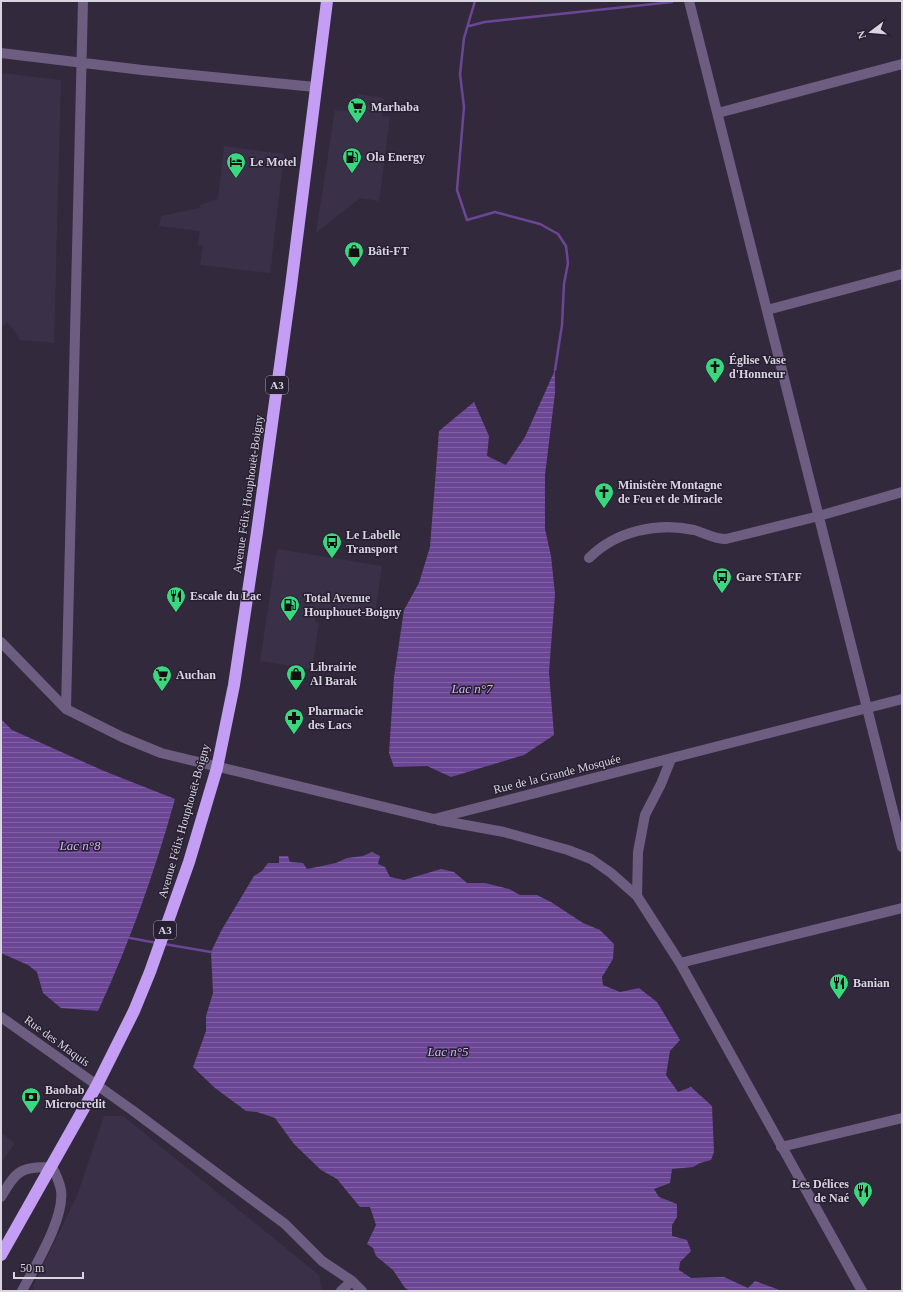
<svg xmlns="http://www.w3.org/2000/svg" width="903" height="1292" font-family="Georgia,serif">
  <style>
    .built { fill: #3a3048 }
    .water { fill: url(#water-rules) }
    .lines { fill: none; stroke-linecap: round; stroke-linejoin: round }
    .stream { stroke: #6b4694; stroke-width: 2.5 }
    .minor { stroke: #6d5e81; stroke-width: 10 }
    .highway { stroke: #c39ef4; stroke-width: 12 }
    .labels { text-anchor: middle; stroke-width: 3; stroke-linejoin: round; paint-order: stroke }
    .shield { fill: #282032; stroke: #a39eac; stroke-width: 1 }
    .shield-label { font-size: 11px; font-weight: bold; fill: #d8d4e0 }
    .poi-label { font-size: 12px; font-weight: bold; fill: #d8d4e0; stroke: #282032; text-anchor: start }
    .street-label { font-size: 12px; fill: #d8d4e0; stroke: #282032 }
    .water-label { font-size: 13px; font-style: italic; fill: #cdb2f3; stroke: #282032 }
  </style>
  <defs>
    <pattern id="water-rules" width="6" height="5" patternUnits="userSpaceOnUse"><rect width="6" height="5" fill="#6b4694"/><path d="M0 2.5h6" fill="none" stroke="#7f60a3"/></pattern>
  </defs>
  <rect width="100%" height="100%" fill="#322a3c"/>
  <path class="built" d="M1 73 61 80 54 343 20 340 15 332 7 322 1 327Z
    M358 94 384 98 382 116 390 117 379 201 360 198 316 233 335 110 356 112Z
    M224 146 284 154 270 273 200 265 203 246 198 245 200 231 159 226 161 216 199 208 200 205 218 199Z
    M277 549 382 566 374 620 316 611 315 622 319 623 312 669 260 661Z
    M104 1116H123L319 1275 322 1291H35L33 1286 77 1196Z
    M1 1133 15 1143 1 1163Z"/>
  <path class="water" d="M555 370V393L545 475V529L551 556 555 594 549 672 554 735 524 755 451 777 427 766 394 767 389 753 394 677 404 610 419 583 430 547 439 431 474 402 489 436 487 456 506 465 525 437Z
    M1 719 12 730 104 771 175 799C155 871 130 942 98 1011L61 1008 43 993 37 972 28 965 1 953Z
    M372 852 380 856 378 864 385 867 390 877 404 880 441 869 454 872 467 883H485L509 889 520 895H537L551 902 583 923 600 930 614 944 613 959 602 977 603 985 620 992 639 988 657 1002 680 1040 670 1051 666 1075 678 1092 691 1087 712 1106 714 1152 711 1160 700 1163 693 1167 672 1169 670 1183 654 1189 659 1197 677 1204V1217L672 1225V1236L687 1240 691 1251 680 1262 679 1270 691 1278 724 1277 748 1288 755 1281 782 1291H410L405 1288 393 1270 376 1256 373 1248 367 1244 376 1225 370 1207H360L337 1179 321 1170 294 1144 275 1118 257 1112 246 1111 215 1088 193 1067 206 1031V1016L213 993 211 952 221 931 254 876 262 871 268 863H279V856H288L290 862 303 863 307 869 336 863 347 858 363 856Z"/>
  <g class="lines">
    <path class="stream" d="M475 1 464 38 460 74 464 107 457 190 467 220 495 212 540 224 558 234 566 246 568 263 564 284 562 325 555 370
      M469 26 485 22 672 2
      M130 938 157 943
      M164 944 211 952"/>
    <path class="minor" d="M689 1 902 847
      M1 53 142 70 315 87
      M718 113 902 64
      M767 310 902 274
      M589 558C616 531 657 522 694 530 705 533 714 539 726 539L819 516 902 492
      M1 642 66 709 122 737 161 753 434 819 902 699
      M66 709 83 1
      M438 820 504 832 568 850 591 859 611 873 637 896 680 963 862 1291
      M637 896 638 852 645 815 661 784 671 759
      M680 963 902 908
      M1 1017 132 1110 285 1224 322 1261 352 1281 362 1291
      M781 1147 902 1118
      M1 1197C17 1170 20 1167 52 1167 56 1174 59 1181 61 1190 65 1218 35 1266 22 1291
      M341 1291 352 1281"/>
    <path class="highway" d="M1 1255 97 1085 134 1011 150 972 189 862 217 768 234 685 257 532 291 286 327 1"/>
  </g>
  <defs>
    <symbol id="supermarket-pin" viewBox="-11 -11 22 30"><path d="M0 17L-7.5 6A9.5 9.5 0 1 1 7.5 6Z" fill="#39d87f" stroke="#282032"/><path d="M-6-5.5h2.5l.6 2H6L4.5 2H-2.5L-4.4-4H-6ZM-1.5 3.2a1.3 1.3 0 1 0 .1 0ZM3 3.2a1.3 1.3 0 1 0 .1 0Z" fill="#111"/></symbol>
    <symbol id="fuel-pin" viewBox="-11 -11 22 30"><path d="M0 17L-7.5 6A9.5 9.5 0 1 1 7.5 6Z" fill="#39d87f" stroke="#282032"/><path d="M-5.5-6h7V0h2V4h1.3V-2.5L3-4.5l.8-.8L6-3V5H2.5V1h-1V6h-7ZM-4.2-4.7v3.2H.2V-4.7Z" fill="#111"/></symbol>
    <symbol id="hotel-pin" viewBox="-11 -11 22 30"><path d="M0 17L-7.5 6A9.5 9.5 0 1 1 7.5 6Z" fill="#39d87f" stroke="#282032"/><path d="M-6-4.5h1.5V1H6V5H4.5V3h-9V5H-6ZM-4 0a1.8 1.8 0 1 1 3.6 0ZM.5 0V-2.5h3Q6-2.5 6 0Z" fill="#111"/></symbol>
    <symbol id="shop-pin" viewBox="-11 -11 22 30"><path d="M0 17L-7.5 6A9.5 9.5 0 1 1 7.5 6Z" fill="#39d87f" stroke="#282032"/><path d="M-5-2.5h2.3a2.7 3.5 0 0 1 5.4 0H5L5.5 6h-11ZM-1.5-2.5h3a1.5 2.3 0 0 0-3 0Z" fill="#111"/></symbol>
    <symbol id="church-pin" viewBox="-11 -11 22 30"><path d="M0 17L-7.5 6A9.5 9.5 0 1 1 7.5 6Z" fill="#39d87f" stroke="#282032"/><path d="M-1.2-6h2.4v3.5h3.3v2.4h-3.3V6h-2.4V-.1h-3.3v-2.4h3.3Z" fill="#111"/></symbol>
    <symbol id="bus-pin" viewBox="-11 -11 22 30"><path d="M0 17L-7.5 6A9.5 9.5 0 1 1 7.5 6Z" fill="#39d87f" stroke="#282032"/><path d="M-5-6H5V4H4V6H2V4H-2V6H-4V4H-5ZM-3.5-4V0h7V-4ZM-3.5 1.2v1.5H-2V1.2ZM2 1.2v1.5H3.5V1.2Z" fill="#111"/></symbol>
    <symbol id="restaurant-pin" viewBox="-11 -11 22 30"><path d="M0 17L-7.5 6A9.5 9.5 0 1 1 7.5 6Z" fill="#39d87f" stroke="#282032"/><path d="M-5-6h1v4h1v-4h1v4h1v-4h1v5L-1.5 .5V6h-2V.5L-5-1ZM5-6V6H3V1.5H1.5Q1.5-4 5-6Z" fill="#111"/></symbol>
    <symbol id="pharmacy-pin" viewBox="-11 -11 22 30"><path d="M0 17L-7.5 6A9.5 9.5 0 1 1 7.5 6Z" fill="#39d87f" stroke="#282032"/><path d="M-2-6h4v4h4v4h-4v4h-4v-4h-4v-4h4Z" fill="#111"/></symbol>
    <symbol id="bank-pin" viewBox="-11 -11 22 30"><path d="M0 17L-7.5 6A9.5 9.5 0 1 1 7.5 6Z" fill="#39d87f" stroke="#282032"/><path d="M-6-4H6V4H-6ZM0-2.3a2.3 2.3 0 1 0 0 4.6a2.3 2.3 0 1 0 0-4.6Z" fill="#111"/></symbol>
  </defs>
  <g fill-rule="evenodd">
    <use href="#supermarket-pin" x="346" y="96" width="22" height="30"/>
    <use href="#fuel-pin" x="341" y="146" width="22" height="30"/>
    <use href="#hotel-pin" x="225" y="151" width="22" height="30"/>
    <use href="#shop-pin" x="343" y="240" width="22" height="30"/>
    <use href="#church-pin" x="704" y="356" width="22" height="30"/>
    <use href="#church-pin" x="593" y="481" width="22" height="30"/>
    <use href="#bus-pin" x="321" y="531" width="22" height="30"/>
    <use href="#bus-pin" x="711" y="566" width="22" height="30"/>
    <use href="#restaurant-pin" x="165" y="585" width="22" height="30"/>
    <use href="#fuel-pin" x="279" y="594" width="22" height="30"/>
    <use href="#shop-pin" x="285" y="663" width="22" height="30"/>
    <use href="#supermarket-pin" x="151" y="664" width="22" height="30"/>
    <use href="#pharmacy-pin" x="283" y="707" width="22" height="30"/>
    <use href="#restaurant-pin" x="828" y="972" width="22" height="30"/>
    <use href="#bank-pin" x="20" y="1086" width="22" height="30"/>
    <use href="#restaurant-pin" x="852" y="1180" width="22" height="30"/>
  </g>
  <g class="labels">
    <g class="shield">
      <rect x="266" y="376" width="22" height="18" rx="3"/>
      <rect x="154" y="921" width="22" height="18" rx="3"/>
    </g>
    <g class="shield-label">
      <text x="277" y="389">A3</text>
      <text x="165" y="934">A3</text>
    </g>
    <g class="poi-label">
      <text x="371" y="111">Marhaba</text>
      <text x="366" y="161">Ola Energy</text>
      <text x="250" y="166">Le Motel</text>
      <text x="368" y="255">Bâti-FT</text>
      <text x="729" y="364">Église Vase<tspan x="729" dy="14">d'Honneur</tspan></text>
      <text x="618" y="489">Ministère Montagne<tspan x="618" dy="14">de Feu et de Miracle</tspan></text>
      <text x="346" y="539">Le Labelle<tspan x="346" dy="14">Transport</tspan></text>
      <text x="736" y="581">Gare STAFF</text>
      <text x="190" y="600">Escale du Lac</text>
      <text x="304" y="602">Total Avenue<tspan x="304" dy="14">Houphouet-Boigny</tspan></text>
      <text x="310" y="671">Librairie<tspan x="310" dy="14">Al Barak</tspan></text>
      <text x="176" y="679">Auchan</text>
      <text x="308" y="715">Pharmacie<tspan x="308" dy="14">des Lacs</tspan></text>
      <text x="853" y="987">Banian</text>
      <text x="45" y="1094">Baobab<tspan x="45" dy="14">Microcredit</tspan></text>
      <text x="849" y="1188" text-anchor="end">Les Délices<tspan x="849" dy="14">de Naé</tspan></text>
    </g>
    <g class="street-label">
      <text transform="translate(248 494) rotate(-82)" y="4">Avenue Félix Houphouët-Boigny</text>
      <text transform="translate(557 774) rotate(-14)" y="4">Rue de la Grande Mosquée</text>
      <text transform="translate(184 821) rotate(-74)" y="4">Avenue Félix Houphouët-Boigny</text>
      <text transform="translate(57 1041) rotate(36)" y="4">Rue des Maquis</text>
    </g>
    <g class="water-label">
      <text x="472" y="693">Lac n°7</text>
      <text x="80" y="850">Lac n°8</text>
      <text x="448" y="1056">Lac n°5</text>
    </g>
  </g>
  <rect width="903" height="1292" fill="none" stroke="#d8d4e0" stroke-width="4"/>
  <g transform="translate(871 32) rotate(254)" stroke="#282032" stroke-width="3" paint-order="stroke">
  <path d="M0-3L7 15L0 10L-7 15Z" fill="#d8d4e0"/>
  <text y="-6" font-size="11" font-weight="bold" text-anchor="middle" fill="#d8d4e0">N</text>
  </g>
  <path d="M14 1272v6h69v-6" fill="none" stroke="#d8d4e0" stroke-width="2"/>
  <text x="20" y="1272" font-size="12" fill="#d8d4e0" stroke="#282032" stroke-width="3" paint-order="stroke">50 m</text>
</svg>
